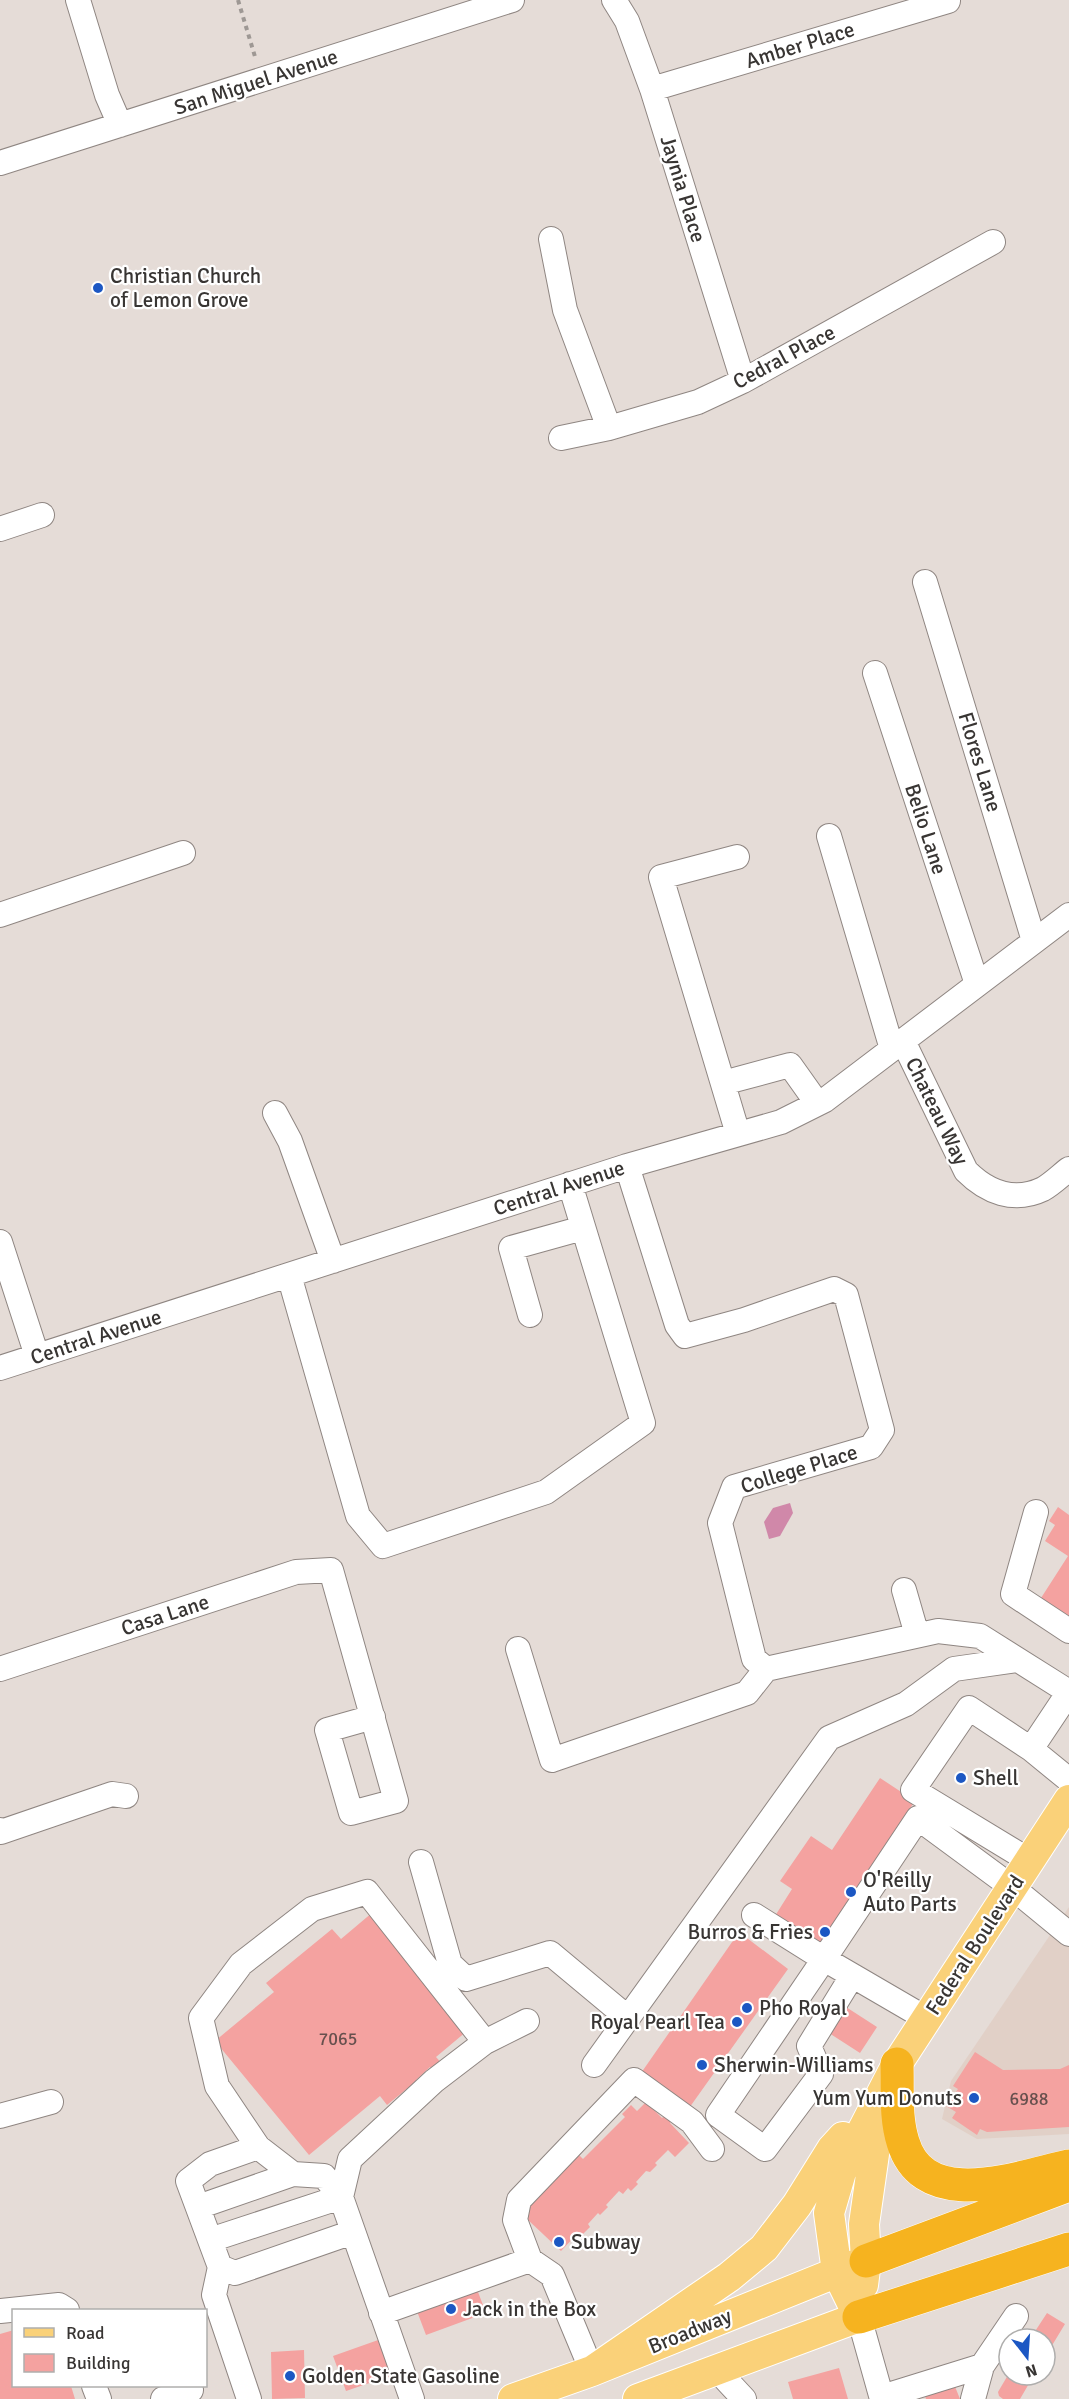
<svg xmlns="http://www.w3.org/2000/svg" width="1069" height="2399" font-family="Signika,sans-serif">
  <style>
    .built { fill: #e1d0c7 }
    .water { fill: #d088a9 }
    .building { fill: #f4a2a0 }
    .lines { fill: none; stroke-linecap: round; stroke-linejoin: round }
    .minor-casing { stroke: #8f8682; stroke-width: 26 }
    .major-casing { stroke: #fff; stroke-width: 32 }
    .highway-casing { stroke: #fff; stroke-width: 34 }
    .path { stroke: #9e9894; stroke-width: 4; stroke-dasharray: 4.5 4.5; stroke-linecap: butt }
    .minor { stroke: #fff; stroke-width: 24 }
    .major { stroke: #fad179; stroke-width: 30 }
    .highway { stroke: #f6b31f; stroke-width: 33 }
    .poi-dot { fill: #1c57c3; stroke: #fff; stroke-width: 2 }
    .labels { text-anchor: middle; stroke-width: 4.5; stroke-linejoin: round; paint-order: stroke }
    .number-label { font-size: 18px; fill: #67504e }
    .street-label { font-size: 21px; fill: #383533; stroke: #fff }
    .poi-label { font-size: 21px; fill: #383533; stroke: #fff; text-anchor: start }
  </style>
  <rect width="100%" height="100%" fill="#e5dcd7"/>
  <path class="built" d="M1069 1907V2134L977 2139 942 2119 951 2081Z"/>
  <path class="water" d="M790 1503 793 1513 780 1536 769 1539 764 1522 773 1508Z"/>
  <path class="building" d="M1058 1507 1069 1515V1616L1041 1598 1068 1556 1045 1541 1055 1525 1049 1521Z
    M880 1778 915 1801 875 1861 878 1863 824 1949 775 1916 792 1889 780 1881 811 1836 832 1850Z
    M373 1912 467 2031 436 2057 444 2066 435 2073 430 2067 416 2080 420 2085 413 2091 409 2087 387 2105 380 2096 309 2155 215 2041 274 1992 266 1983 332 1929 341 1939Z
    M739 1932 788 1969 687 2111 639 2076Z
    M846 2007 877 2027 860 2053 829 2033Z
    M975 2052 1003 2070 1060 2069 1069 2065V2127L987 2132 980 2129 977 2135 952 2118 956 2112 946 2106 958 2089 953 2086Z
    M646 2102 662 2118 665 2115 671 2121 670 2123 689 2143 675 2157 668 2150 655 2163 657 2165 650 2172 646 2171 636 2182 638 2184 631 2191 628 2188 623 2194 619 2191 606 2205 608 2207 600 2215 598 2213 588 2224 590 2227 582 2235 579 2232 561 2251 527 2219 528 2206 579 2155 583 2159 625 2117 622 2114 631 2105 637 2111Z
    M475 2284 486 2313 426 2335 415 2306Z
    M1047 2313 1065 2324 1045 2357V2339H1030Z
    M14 2330V2386H71L75 2399H0V2334Z
    M381 2339 393 2375 346 2391 333 2356Z
    M304 2350 305 2398 272 2399 271 2352Z
    M839 2368 848 2399H793L788 2382Z
    M1008 2375H1034L1020 2399H1003L999 2396 998 2392Z
    M954 2384 960 2399H926L924 2393Z"/>
  <g class="lines">
    <defs>
      <path id="minor" d="M78 0 107 95 120 125
        M614 0 627 21 652 89 743 381
        M652 89 948 1
        M0 163 512 0
        M551 239 565 310 609 428
        M561 438 609 428 698 402 743 381 993 242
        M0 529 42 515
        M925 582 1034 941
        M875 673 977 984
        M829 836 892 1049
        M737 857 661 877 738 1134
        M0 915 183 853
        M903 1041 966 1171C987 1192 1014 1203 1043 1189 1052 1184 1061 1175 1069 1169
        M723 1083 790 1065 817 1103
        M275 1113 290 1141 333 1261
        M627 1166 677 1325 685 1336 744 1320 834 1289 846 1295 882 1430 871 1447 734 1487 720 1523 754 1659 766 1669
        M0 1242 37 1356
        M289 1275 358 1516 383 1546 546 1492 643 1423 570 1184
        M530 1315 511 1248 583 1228
        M0 1368 627 1166 781 1122 825 1100 1069 915
        M1036 1512 1013 1594 1069 1631
        M904 1590 917 1635
        M518 1649 552 1760 747 1693 766 1669
        M0 1669 296 1572 331 1570 396 1801 351 1813 327 1730 373 1717
        M766 1669 938 1631 980 1636 1069 1692
        M1031 1749 1069 1692
        M0 1830 1 1832 112 1794 126 1796
        M1030 1861 913 1790 969 1708 1031 1749 1069 1780
        M421 1862 450 1964 466 1979 550 1953 628 2018
        M754 1915 824 1959 718 2115 765 2149 821 2074 809 2046 852 1976
        M927 2019 824 1959 918 1818 1013 1888 1069 1934
        M594 2065 829 1738 906 1704 954 1669 1017 1660
        M0 2116 51 2102
        M258 2147 217 2086 201 2018 241 1964 312 1909 367 1892 485 2042
        M198 2207 293 2174
        M210 2240 341 2197 350 2159 434 2081 485 2042 527 2021
        M220 2267 235 2273 353 2232
        M0 2311 59 2305 67 2310
        M381 2313 530 2260
        M859 2317 882 2399
        M717 2370 744 2399
        M592 2371 552 2275 530 2260 515 2220 519 2200 634 2080 692 2122 712 2149
        M94 2386 99 2399
        M882 2397 982 2366 1016 2316
        M163 2399 191 2390
        M249 2399 214 2295 220 2267 188 2181 210 2164 258 2147 293 2174 324 2176 341 2197 412 2399
        M973 2399 982 2366"/>
      <path id="major" d="M863 2285 866 2261 864 2224 880 2112
        M859 2317 837 2272 829 2213 841 2172 897 2064 1069 1800
        M592 2371 729 2277 764 2248 797 2205 832 2149 843 2137
        M513 2399 592 2371 855 2265
        M638 2399 859 2317"/>
      <path id="highway" d="M897 2064C898 2090 895 2117 903 2142 924 2213 1018 2177 1069 2166
        M866 2261 1069 2185
        M859 2317 1069 2249"/>
    </defs>
    <use href="#minor" class="minor-casing"/>
    <use href="#major" class="major-casing"/>
    <use href="#highway" class="highway-casing"/>
    <path class="path" d="M238 0 256 60"/>
    <use href="#minor" class="minor"/>
    <use href="#major" class="major"/>
    <use href="#highway" class="highway"/>
  </g>
  <g class="poi-dot">
    <circle cx="98" cy="288" r="6"/>
    <circle cx="961" cy="1778" r="6"/>
    <circle cx="851" cy="1892" r="6"/>
    <circle cx="825" cy="1932" r="6"/>
    <circle cx="747" cy="2008" r="6"/>
    <circle cx="737" cy="2022" r="6"/>
    <circle cx="702" cy="2065" r="6"/>
    <circle cx="974" cy="2098" r="6"/>
    <circle cx="559" cy="2242" r="6"/>
    <circle cx="451" cy="2309" r="6"/>
    <circle cx="290" cy="2376" r="6"/>
  </g>
  <g class="labels">
    <g class="number-label">
      <text x="338" y="2045">7065</text>
      <text x="1029" y="2105">6988</text>
    </g>
    <g class="street-label">
      <text transform="translate(800 45) rotate(-17)" y="7">Amber Place</text>
      <text transform="translate(256 82) rotate(-18)" y="7">San Miguel Avenue</text>
      <text transform="translate(683 189) rotate(73)" y="7">Jaynia Place</text>
      <text transform="translate(784 357) rotate(-28)" y="7">Cedral Place</text>
      <text transform="translate(980 762) rotate(73)" y="7">Flores Lane</text>
      <text transform="translate(926 829) rotate(72)" y="7">Belio Lane</text>
      <text transform="translate(937 1111) rotate(64)" y="7">Chateau Way</text>
      <text transform="translate(559 1188) rotate(-18)" y="7">Central Avenue</text>
      <text transform="translate(96 1337) rotate(-18)" y="7">Central Avenue</text>
      <text transform="translate(799 1469) rotate(-17)" y="7">College Place</text>
      <text transform="translate(165 1615) rotate(-18)" y="7">Casa Lane</text>
      <text transform="translate(975 1945) rotate(-57)" y="7">Federal Boulevard</text>
      <text transform="translate(690 2331) rotate(-22)" y="7">Broadway</text>
    </g>
    <g class="poi-label">
      <text x="110" y="283">Christian Church<tspan x="110" dy="24">of Lemon Grove</tspan></text>
      <text x="973" y="1785">Shell</text>
      <text x="863" y="1887">O'Reilly<tspan x="863" dy="24">Auto Parts</tspan></text>
      <text x="813" y="1939" text-anchor="end">Burros &amp; Fries</text>
      <text x="759" y="2015">Pho Royal</text>
      <text x="725" y="2029" text-anchor="end">Royal Pearl Tea</text>
      <text x="714" y="2072">Sherwin-Williams</text>
      <text x="962" y="2105" text-anchor="end">Yum Yum Donuts</text>
      <text x="571" y="2249">Subway</text>
      <text x="463" y="2316">Jack in the Box</text>
      <text x="302" y="2383">Golden State Gasoline</text>
    </g>
  </g>
  <rect x="12" y="2309" width="195" height="78" fill="#ffffff" stroke="#afaead" stroke-width="1.5"/>
  <rect x="24" y="2328" width="30" height="9" fill="#fad179" stroke="#afaead" stroke-width="1.5"/>
  <text x="66" y="2339" font-size="18" fill="#383533">Road</text>
  <rect x="24" y="2354" width="30" height="18" fill="#f4a2a0" stroke="#afaead" stroke-width="1.5"/>
  <text x="66" y="2369" font-size="18" fill="#383533">Building</text>
  <g transform="translate(1027 2357) rotate(163)"><circle r="28" fill="#ffffff" stroke="#afaead" stroke-width="1.5"/>
  <path d="M0-4.5L10 22L0 15L-10 22Z" fill="#1c57c3"/>
  <text y="-9" font-size="16" font-weight="bold" text-anchor="middle" fill="#383533">N</text>
  </g>
</svg>
